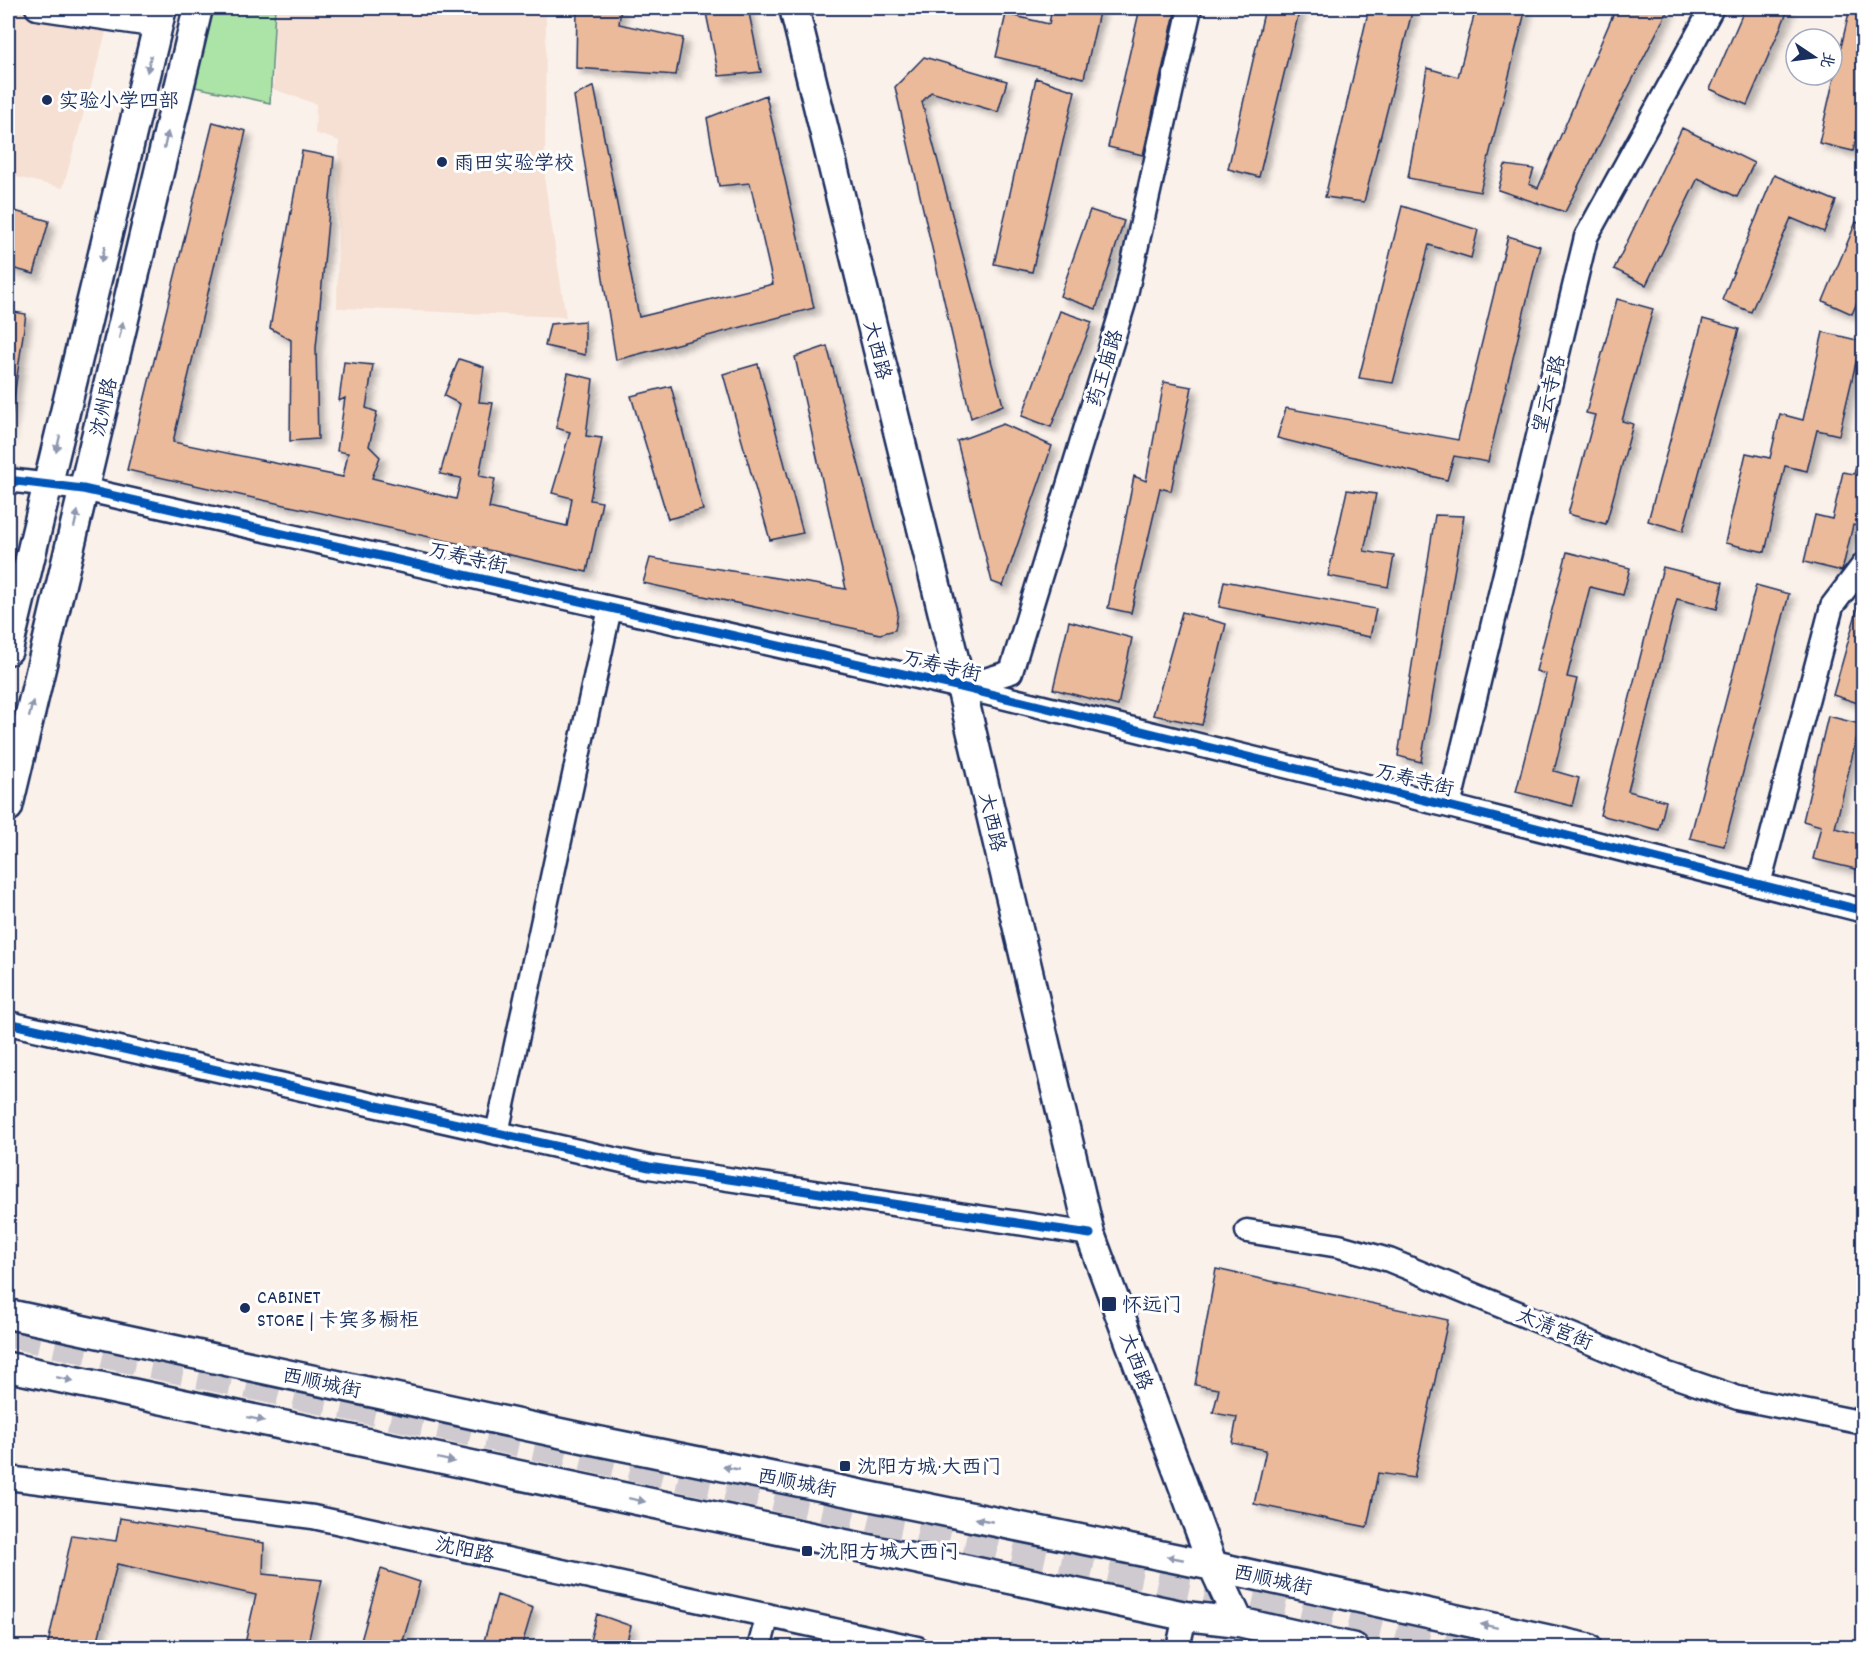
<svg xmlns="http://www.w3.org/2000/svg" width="1871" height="1655" font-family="Dekko,'LXGW WenKai TC',sans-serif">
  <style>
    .built { fill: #f6e0d3 }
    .green { fill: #ace3a6; stroke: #648982; stroke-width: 1.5 }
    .building { fill: #eaba9b; stroke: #1b2f5e; stroke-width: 1.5; filter: url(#shadow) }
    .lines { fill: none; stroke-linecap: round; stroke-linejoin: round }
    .highway-tunnel { stroke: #cecacf; stroke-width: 33; stroke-dasharray: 33 16; stroke-linecap: butt }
    .minor-casing { stroke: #1b2f5e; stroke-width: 27 }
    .major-casing { stroke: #1b2f5e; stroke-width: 33 }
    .minor { stroke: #fff; stroke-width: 22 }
    .major { stroke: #fff; stroke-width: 28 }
    .cycleway-casing { stroke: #fff; stroke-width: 13 }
    .cycleway { stroke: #0057b8; stroke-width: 9 }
    .oneway { fill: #8d97ae }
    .poi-dot { fill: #1b2f5e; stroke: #fff; stroke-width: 2 }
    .labels { text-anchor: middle; stroke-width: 6; stroke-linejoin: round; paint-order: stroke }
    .poi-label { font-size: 20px; fill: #1b2f5e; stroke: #fff; text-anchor: start }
    .street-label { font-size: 20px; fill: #1b2f5e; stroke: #fff }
  </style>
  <defs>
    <filter id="shadow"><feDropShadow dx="5.5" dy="5.5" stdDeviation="3" flood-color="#0004"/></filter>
  </defs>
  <rect width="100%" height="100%" fill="#fbf1eb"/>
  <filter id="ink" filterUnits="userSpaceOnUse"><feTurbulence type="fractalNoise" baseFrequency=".0167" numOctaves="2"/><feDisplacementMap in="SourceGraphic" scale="12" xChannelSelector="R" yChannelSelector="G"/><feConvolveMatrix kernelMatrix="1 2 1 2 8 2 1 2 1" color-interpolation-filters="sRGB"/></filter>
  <g filter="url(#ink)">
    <path class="built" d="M276 8H546L545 183 566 317 337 308 339 141 315 133 316 104 273 89Z
      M8 10 108 25 63 188 8 175Z"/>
    <path class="green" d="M212 8H275L270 103 195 87Z"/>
    <path class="building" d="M577 8H621L619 24 683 38 676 75 576 68Z
      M705 8H748L761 72 719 76Z
      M1052 8H1100L1084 78 996 57 1006 14 1049 24Z
      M1140 8H1176L1143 155 1108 147Z
      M1265 8H1300L1259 177 1228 169Z
      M1369 8H1413L1364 202 1325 197Z
      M1476 8H1526L1480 192 1408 178 1427 68 1458 77Z
      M1616 8H1669L1565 212 1498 190 1505 165 1534 169 1529 184 1538 188Z
      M1745 8H1789L1747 105 1710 89Z
      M1850 8H1864V107L1853 151 1819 143Z
      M924 57 1007 81 998 112 931 92 922 102 1003 405 971 418 895 87Z
      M1036 78 1075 91 1032 272 994 264Z
      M594 86 639 317 773 284 750 183 719 186 707 118 766 95 814 308 616 360 574 96Z
      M213 122 246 131 173 442 343 477 348 453 337 451 345 398 339 401 344 362 373 365 366 408 377 412 369 446 380 457 372 478 456 499 461 478 440 474 460 404 444 396 459 359 484 367 479 402 493 403 479 476 495 479 489 508 567 526 572 498 552 493 570 432 556 428 568 373 593 379 586 436 602 438 590 500 602 502 587 572 127 470Z
      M1682 128 1754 163 1737 197 1698 178 1646 285 1614 269Z
      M302 151 334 157 316 348 318 439 290 441 291 340 270 328Z
      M1774 175 1836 201 1824 232 1791 218 1751 312 1722 300Z
      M1402 206 1478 230 1471 258 1429 245 1393 383 1359 378Z
      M8 209 49 221 34 274 8 267Z
      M1090 210 1124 221 1096 309 1060 296Z
      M1856 222 1864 225V287L1852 314 1823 301Z
      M1508 236 1540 246 1488 462 1454 456 1447 480 1277 438 1286 408 1458 440Z
      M1617 299 1653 309 1622 421 1633 424 1606 524 1568 514 1595 415 1586 413Z
      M8 311 26 314 8 439Z
      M1060 311 1092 322 1051 427 1022 416Z
      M1703 319 1739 329 1683 531 1648 521Z
      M585 321V355L545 346 550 324Z
      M1823 332 1861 341 1839 435 1817 430 1807 471 1785 466 1765 552 1725 543 1746 453 1770 458 1780 414 1803 420Z
      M827 346 898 612 895 630 880 634 643 583 650 558 846 589 795 357Z
      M758 364 803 533 770 540 723 374Z
      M1164 382 1192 387 1171 491 1160 488 1131 613 1108 608 1134 476 1146 481Z
      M671 386 703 510 668 519 631 396Z
      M1003 424 1052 446 1003 586 992 582 957 441Z
      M1864 435V527L1853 525 1842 571 1804 562 1815 515 1832 519 1843 472 1854 474Z
      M1347 490 1376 494 1364 551 1394 556 1388 587 1328 576Z
      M1435 515 1464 516 1421 762 1398 756Z
      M1567 552 1630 568 1623 595 1590 587 1567 677 1577 679 1554 771 1579 778 1572 806 1516 792 1546 674 1536 671Z
      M1663 567 1723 582 1717 609 1677 599 1628 791 1666 801 1659 830 1600 815Z
      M1224 581 1376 609 1370 637 1219 607Z
      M1756 585 1789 594 1724 846 1690 838Z
      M1859 603 1864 604V685L1858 703 1833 695Z
      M1182 612 1226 624 1202 725 1153 715Z
      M1069 621 1132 638 1118 706 1053 689Z
      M1828 716 1860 724 1835 828 1864 835V871L1813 859 1821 826 1803 821Z
      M1216 1269 1448 1320 1414 1478 1378 1473 1367 1527 1254 1504 1266 1450 1232 1443 1237 1417 1213 1413 1219 1389 1195 1385Z
      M120 1518 264 1543 263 1574 322 1580 307 1648H244L256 1595 117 1564 96 1648H47L72 1535 116 1541Z
      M381 1569 420 1582 401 1648H359Z
      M497 1595 533 1608 521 1648H482Z
      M597 1614 631 1626 625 1648H588Z
      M690 1640 718 1648H688Z"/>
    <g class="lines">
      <path class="highway-tunnel" d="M8 1331 1490 1648"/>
      <defs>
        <path id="minor" d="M37 8 158 26
          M8 480 83 489 961 687 1449 806 1864 911
          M962 687 1011 672 1124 303 1190 8
          M1449 806 1586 237 1712 8
          M1759 884 1832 606 1864 564
          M8 1023 649 1167 1090 1234
          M497 1133 610 608
          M1247 1231 1339 1246 1389 1260 1662 1372 1738 1398 1864 1423
          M8 1478 313 1517 917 1648
          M759 1648 768 1615
          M1178 1648 1185 1616"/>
        <path id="major" d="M794 8 961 687 1090 1234 1213 1566 1239 1622
          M8 650 162 8
          M8 807 198 8
          M8 1314 583 1438 1213 1566 1587 1648
          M8 1367 1185 1616 1239 1622 1354 1648"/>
      </defs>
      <use href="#minor" class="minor-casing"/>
      <use href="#major" class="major-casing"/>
      <use href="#minor" class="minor"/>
      <use href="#major" class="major"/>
      <defs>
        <path id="cycleway" d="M8 480 83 489 961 687 1449 806 1864 911
          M8 1023 649 1167 1090 1234"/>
      </defs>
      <use href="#cycleway" class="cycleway-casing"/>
      <use href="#cycleway" class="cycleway"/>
    </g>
    <defs><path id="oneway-solid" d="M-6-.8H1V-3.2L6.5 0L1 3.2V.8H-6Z" transform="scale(1.5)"/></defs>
    <g class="oneway">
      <use href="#oneway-solid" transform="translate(149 64) rotate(103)"/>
      <use href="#oneway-solid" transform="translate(166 140) rotate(-77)"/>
      <use href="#oneway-solid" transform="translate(103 254) rotate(103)"/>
      <use href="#oneway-solid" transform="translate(121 330) rotate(-77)"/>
      <use href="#oneway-solid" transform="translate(58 444) rotate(103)"/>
      <use href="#oneway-solid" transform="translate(76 519) rotate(-77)"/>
      <use href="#oneway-solid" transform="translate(31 709) rotate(-77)"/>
      <use href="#oneway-solid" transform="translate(65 1379) rotate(12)"/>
      <use href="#oneway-solid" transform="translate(256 1419) rotate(12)"/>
      <use href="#oneway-solid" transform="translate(446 1460) rotate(12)"/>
      <use href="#oneway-solid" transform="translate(731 1468) rotate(-169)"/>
      <use href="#oneway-solid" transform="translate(637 1500) rotate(12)"/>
      <use href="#oneway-solid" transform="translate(984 1520) rotate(-169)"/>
      <use href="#oneway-solid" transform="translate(1175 1558) rotate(-169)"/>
      <use href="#oneway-solid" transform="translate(1489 1626) rotate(-168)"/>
    </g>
  </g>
  <g class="poi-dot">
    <circle cx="47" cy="100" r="6"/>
    <circle cx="442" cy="162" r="6"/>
    <rect x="1101" y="1296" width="16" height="16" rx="3"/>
    <circle cx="245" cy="1308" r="6"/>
    <rect x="839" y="1460" width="12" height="12" rx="3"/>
    <rect x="801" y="1545" width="12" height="12" rx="3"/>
  </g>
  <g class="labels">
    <g class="poi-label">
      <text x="59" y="107">实验小学四部</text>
      <text x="454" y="169">雨田实验学校</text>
      <text x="257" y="1303">CABINET<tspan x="257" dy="23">STORE | 卡宾多橱柜</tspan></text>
      <text x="1122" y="1311">怀远门</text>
      <text x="857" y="1473">沈阳方城·大西门</text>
      <text x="819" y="1558">沈阳方城大西门</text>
    </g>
    <g class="street-label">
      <text transform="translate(878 350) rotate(76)" y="7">大西路</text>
      <text transform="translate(1104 368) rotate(-73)" y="7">药王庙路</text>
      <text transform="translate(1548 394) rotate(-76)" y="7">望云寺路</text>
      <text transform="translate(103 407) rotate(-77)" y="7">沈州路</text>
      <text transform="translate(468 557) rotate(13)" y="7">万寿寺街</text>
      <text transform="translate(942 665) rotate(13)" y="7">万寿寺街</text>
      <text transform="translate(1415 779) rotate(14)" y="7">万寿寺街</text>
      <text transform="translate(993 822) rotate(77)" y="7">大西路</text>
      <text transform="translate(1555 1328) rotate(22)" y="7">太清宫街</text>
      <text transform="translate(1137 1361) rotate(70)" y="7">大西路</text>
      <text transform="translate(322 1382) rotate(12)" y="7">西顺城街</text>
      <text transform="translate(797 1482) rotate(11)" y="7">西顺城街</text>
      <text transform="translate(465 1549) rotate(12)" y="7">沈阳路</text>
      <text transform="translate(1273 1579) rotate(12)" y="7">西顺城街</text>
    </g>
  </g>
  <rect width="1871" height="1655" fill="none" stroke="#fff" stroke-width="30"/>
  <rect x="15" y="15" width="1841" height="1625" fill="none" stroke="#1b2f5e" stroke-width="2" filter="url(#ink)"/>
  <g transform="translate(1814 57) rotate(103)"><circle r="28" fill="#ffffff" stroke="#a4acbf" stroke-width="1.5"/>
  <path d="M0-4.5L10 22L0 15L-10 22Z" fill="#1b2f5e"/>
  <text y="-9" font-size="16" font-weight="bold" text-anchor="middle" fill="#1b2f5e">北</text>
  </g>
</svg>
